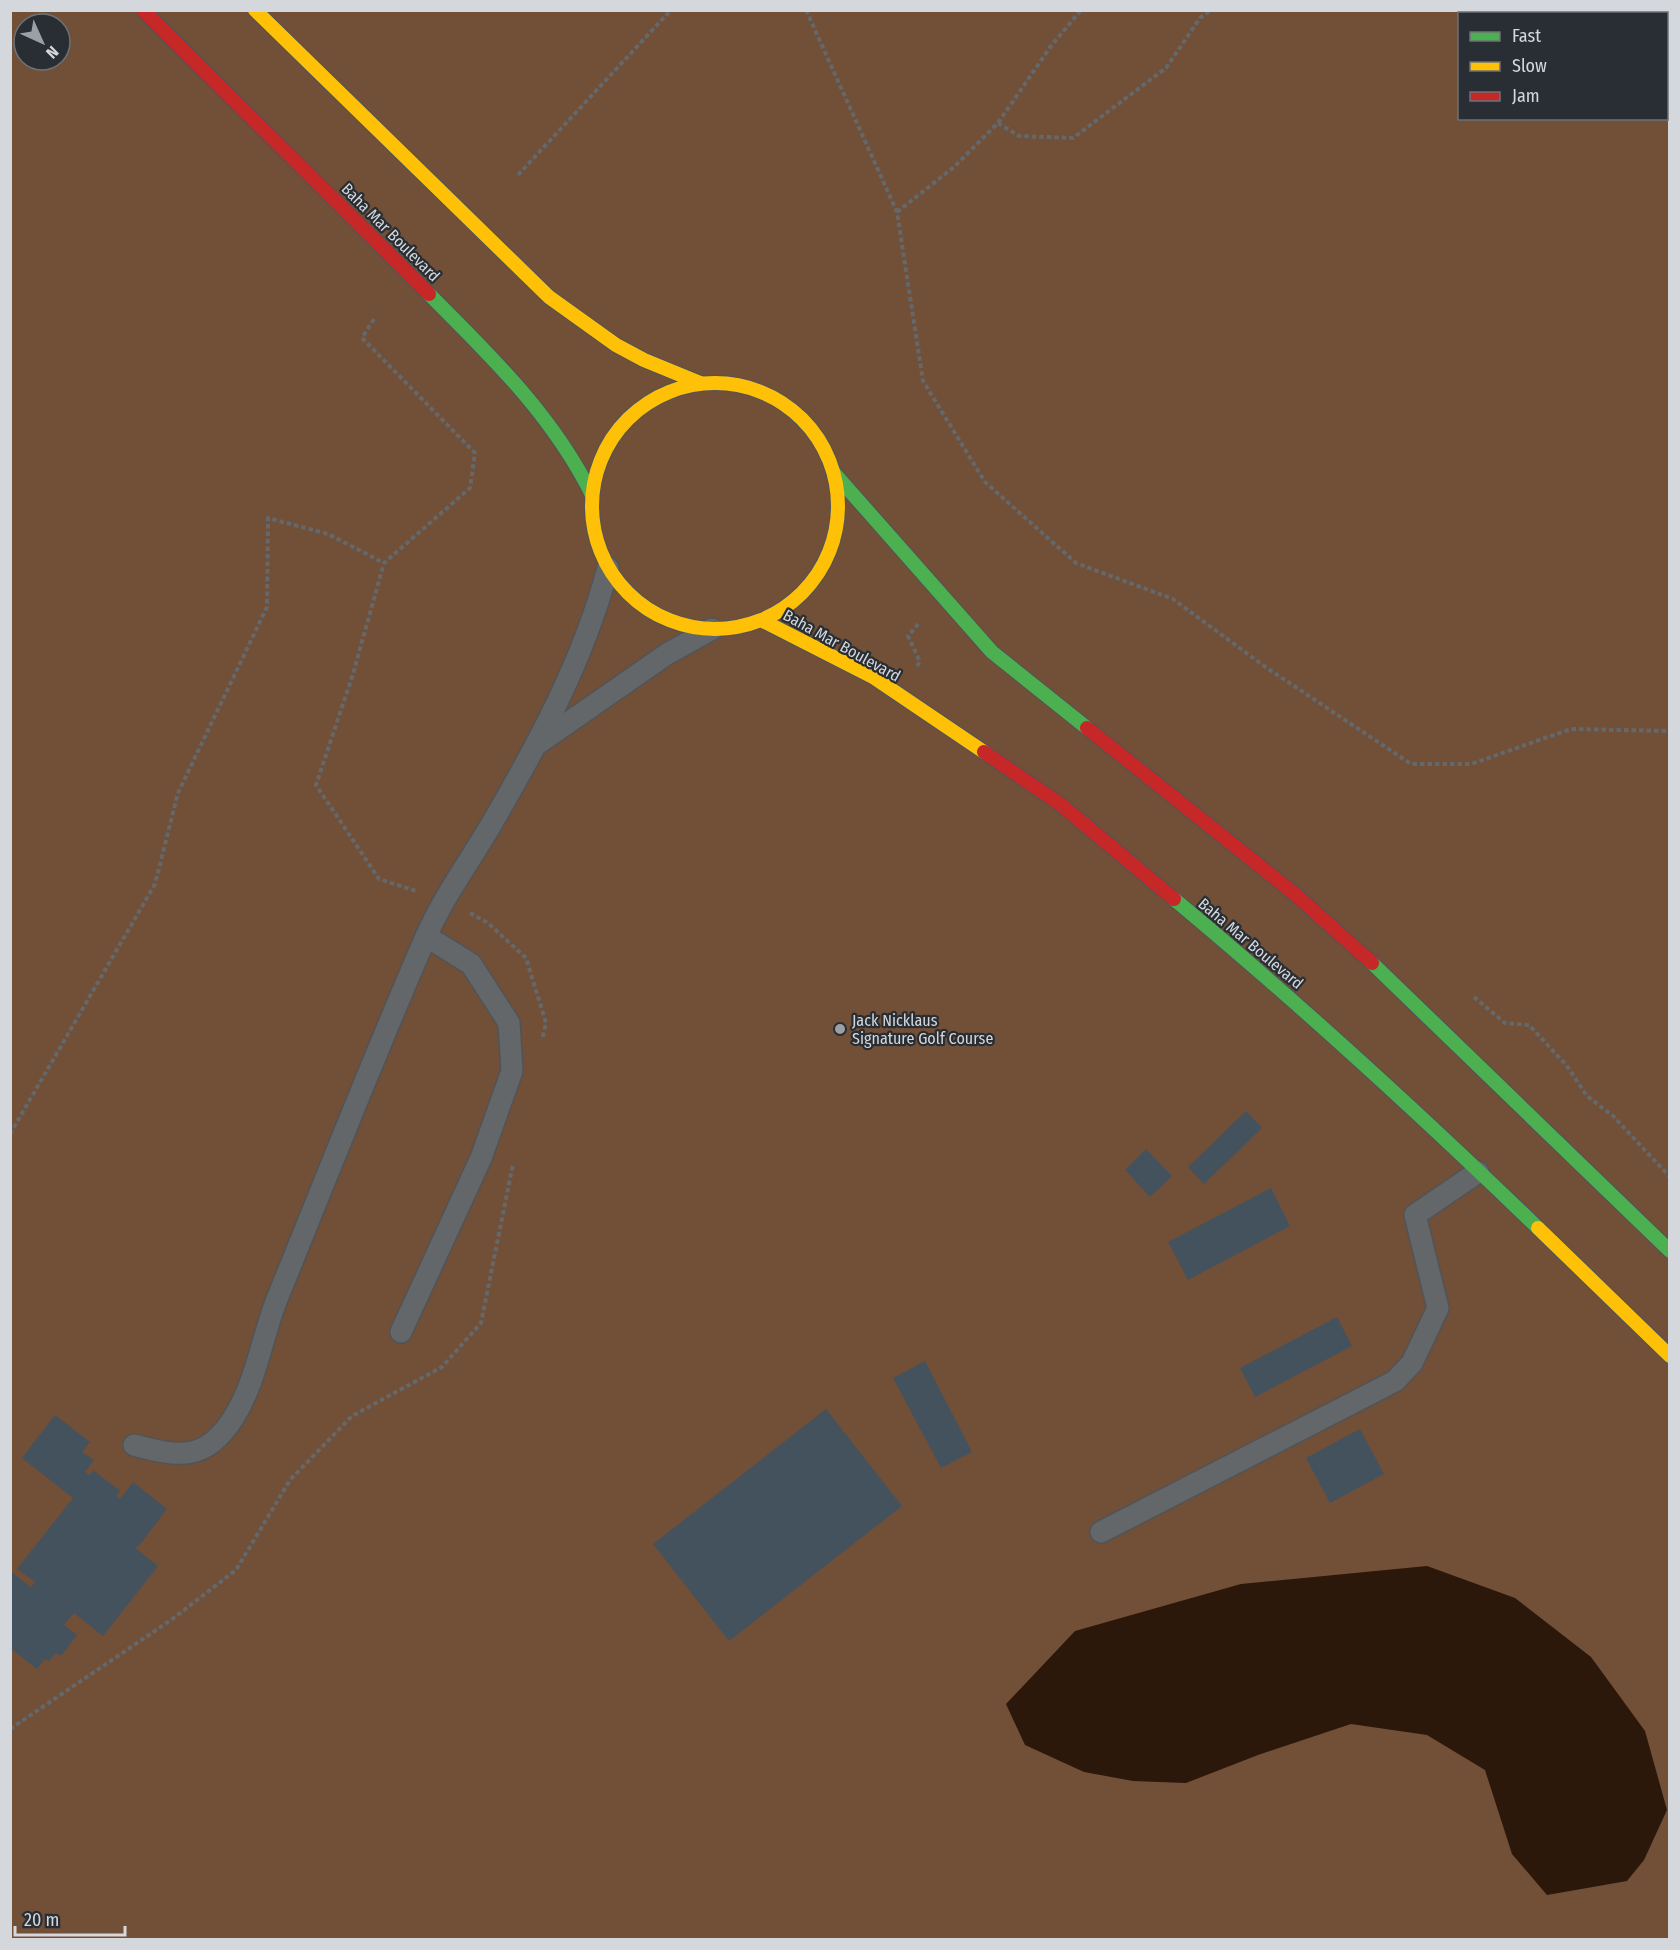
<svg xmlns="http://www.w3.org/2000/svg" width="1680" height="1950" font-family="'Fira Sans Condensed',sans-serif">
  <style>
    .green { fill: #724f37; fill-rule: evenodd }
    .water { fill: #2b180a }
    .building { fill: #44525e }
    .lines { fill: none; stroke-linecap: round; stroke-linejoin: round }
    .lane-casing { stroke: #515457; stroke-width: 24 }
    .fast-casing { stroke: #515457; stroke-width: 16 }
    .slow-casing { stroke: #515457; stroke-width: 16 }
    .jam-casing { stroke: #515457; stroke-width: 16 }
    .path { stroke: #65686a; stroke-width: 4; stroke-dasharray: 4.5 3; stroke-linecap: butt }
    .lane { stroke: #646769; stroke-width: 21 }
    .fast { stroke: #4caf50; stroke-width: 14 }
    .slow { stroke: #ffc107; stroke-width: 14 }
    .jam { stroke: #c62828; stroke-width: 14 }
    .poi-dot { fill: #9ca0a4; stroke: #282e33; stroke-width: 2 }
    .labels { text-anchor: middle; stroke-width: 4.5; stroke-linejoin: round; paint-order: stroke }
    .street-label { font-size: 16px; fill: #d4d8dc; stroke: #282e33 }
    .poi-label { font-size: 16px; fill: #d4d8dc; stroke: #282e33; text-anchor: start }
  </style>
  <rect width="100%" height="100%" fill="#34383b"/>
  <path class="green" d="M11 11H1669V1939L11 1940ZM1460 14H1666V118H1460ZM24 24H60V60H24Z"/>
  <path class="water" d="M1427 1566 1515 1598 1591 1657 1645 1731 1667 1810 1644 1860 1627 1881 1547 1895 1512 1854 1485 1770 1427 1735 1351 1724 1258 1755 1186 1783 1133 1781 1084 1772 1025 1745 1006 1704 1075 1631 1241 1584Z"/>
  <path class="building" d="M1246 1111 1262 1128 1204 1184 1188 1167Z
    M1146 1149 1172 1176 1150 1197 1125 1170Z
    M1271 1188 1290 1226 1188 1280 1168 1242Z
    M1337 1317 1352 1346 1255 1397 1240 1368Z
    M925 1361 972 1452 941 1468 893 1378Z
    M826 1409 902 1506 729 1641 653 1544Z
    M55 1415 90 1442 82 1452 94 1460 85 1472 90 1475 93 1470 120 1491 116 1496 120 1499 133 1482 167 1509 138 1547H134L158 1566 103 1636 74 1613 64 1625 77 1635 61 1656 56 1653 49 1661 45 1659 37 1669 10 1648V1571L31 1587 35 1582 17 1569 73 1498 22 1458Z
    M1360 1429 1384 1474 1330 1503 1306 1458Z"/>
  <g class="lines">
    <defs>
      <path id="lane" d="M539 743 667 654 712 629
        M401 1332 481 1158 512 1071 509 1023 471 964 426 936
        M134 1445C179 1457 206 1462 234 1417 256 1382 262 1337 277 1299 326 1179 373 1058 425 939 441 901 467 865 488 830 537 746 583 662 608 568
        M1101 1532 1395 1381 1412 1363 1438 1308 1415 1215 1478 1172"/>
      <path id="fast" d="M429 294C491 356 553 416 592 495
        M834 473 992 652 1087 728
        M1174 899C1300 1004 1420 1114 1538 1228
        M1372 963 1670 1251"/>
      <path id="slow" d="M255 10 549 297 616 345 644 360 700 383
        M592 506a123 123 0 1 1 246 0a123 123 0 1 1-246 0Z
        M761 620 873 677 984 752
        M1538 1228 1670 1356"/>
      <path id="jam" d="M143 10 429 294
        M1087 728 1296 895 1372 963
        M984 752 1060 804 1174 899"/>
    </defs>
    <use href="#lane" class="lane-casing"/>
    <use href="#fast" class="fast-casing"/>
    <use href="#slow" class="slow-casing"/>
    <use href="#jam" class="jam-casing"/>
    <path class="path" d="M806 10 897 212 923 381 985 482 1076 563 1173 599 1264 666 1411 764H1471L1571 729 1670 731
      M998 123 1019 136 1073 138 1166 68 1200 18 1211 10
      M518 175 671 10
      M897 212 954 167 998 123 1051 46 1081 10
      M374 319 362 338 475 453 470 488 384 563 353 674 316 785 379 879 416 891
      M917 666 920 662 908 636 920 622
      M470 913 488 923 526 958 546 1023 542 1040
      M1474 997 1505 1023 1529 1025 1567 1066 1587 1096 1613 1116 1670 1177
      M10 1134 155 884 178 793 267 607 268 518 328 534 384 563
      M10 1729 171 1620 236 1570 290 1480 352 1416 442 1367 481 1323 513 1164"/>
    <use href="#lane" class="lane"/>
    <use href="#fast" class="fast"/>
    <use href="#slow" class="slow"/>
    <use href="#jam" class="jam"/>
  </g>
  <circle class="poi-dot" cx="840" cy="1029" r="6"/>
  <g class="labels">
    <g class="street-label">
      <text transform="translate(391 232) rotate(45)" y="6">Baha Mar Boulevard</text>
      <text transform="translate(842 645) rotate(29)" y="6">Baha Mar Boulevard</text>
      <text transform="translate(1251 943) rotate(40)" y="6">Baha Mar Boulevard</text>
    </g>
    <g class="poi-label">
      <text x="852" y="1026">Jack Nicklaus<tspan x="852" dy="18">Signature Golf Course</tspan></text>
    </g>
  </g>
  <rect width="1680" height="1950" fill="none" stroke="#d4d8dc" stroke-width="24"/>
  <rect x="1458" y="12" width="210" height="108" fill="#282e33" stroke="#6d7277" stroke-width="1.5"/>
  <rect x="1470" y="32" width="30" height="9" fill="#4caf50" stroke="#6d7277" stroke-width="1.5"/>
  <text x="1512" y="42" font-size="18" fill="#d4d8dc">Fast</text>
  <rect x="1470" y="62" width="30" height="9" fill="#ffc107" stroke="#6d7277" stroke-width="1.5"/>
  <text x="1512" y="72" font-size="18" fill="#d4d8dc">Slow</text>
  <rect x="1470" y="92" width="30" height="9" fill="#c62828" stroke="#6d7277" stroke-width="1.5"/>
  <text x="1512" y="102" font-size="18" fill="#d4d8dc">Jam</text>
  <g transform="translate(42 42) rotate(135)"><circle r="28" fill="#282e33" stroke="#6d7277" stroke-width="1.5"/>
  <path d="M0-4.5L10 22L0 15L-10 22Z" fill="#9ca0a4"/>
  <text y="-9" font-size="16" font-weight="bold" text-anchor="middle" fill="#d4d8dc">N</text>
  </g>
  <path d="M15 1926v9h110v-9" fill="none" stroke="#d4d8dc" stroke-width="3"/>
  <text x="24" y="1926" font-size="18" fill="#d4d8dc" stroke="#282e33" stroke-width="4.5" paint-order="stroke">20 m</text>
</svg>
